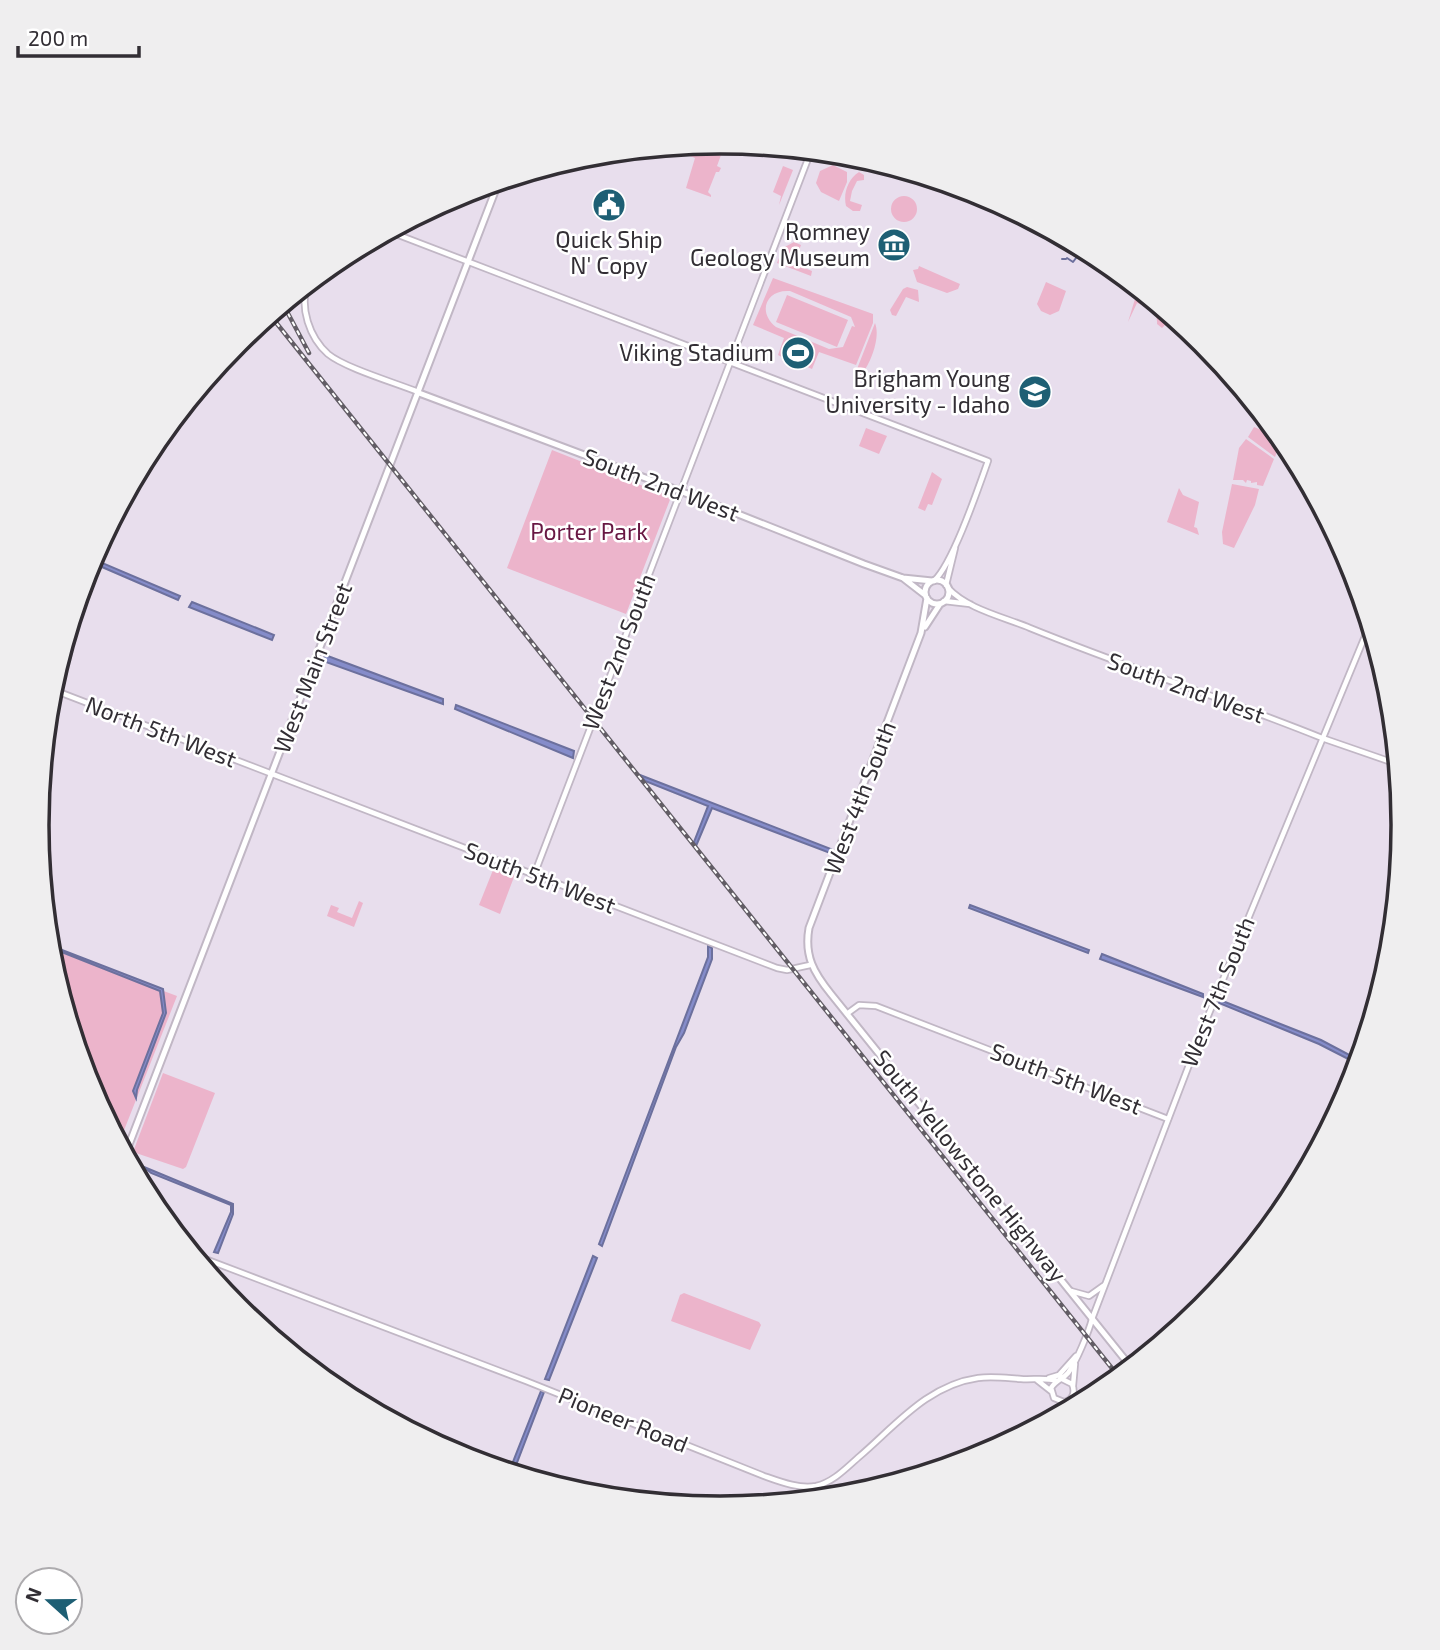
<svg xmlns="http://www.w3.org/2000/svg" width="1440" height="1650" font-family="'Exo 2',sans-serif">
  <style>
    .green { fill: #ecb4cb; fill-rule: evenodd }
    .water { fill: #858cca; stroke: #6c709d; stroke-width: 2 }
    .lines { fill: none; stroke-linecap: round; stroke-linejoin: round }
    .stream { stroke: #6c709d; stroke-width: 2 }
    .tertiary-casing { stroke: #c1b7c5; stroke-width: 8 }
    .secondary-casing { stroke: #c1b7c5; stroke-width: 8 }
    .primary-casing { stroke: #c1b7c5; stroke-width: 9 }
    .tertiary { stroke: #fff; stroke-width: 4.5 }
    .secondary { stroke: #fff; stroke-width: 4.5 }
    .primary { stroke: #fff; stroke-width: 5 }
    .rail-casing { stroke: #625d65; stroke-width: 4.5 }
    .rail { stroke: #fff; stroke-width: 2; stroke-dasharray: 5; stroke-linecap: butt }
    .labels { text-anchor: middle; stroke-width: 5; stroke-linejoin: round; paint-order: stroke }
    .poi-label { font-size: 23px; fill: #322e34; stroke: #fff; text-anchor: end }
    .street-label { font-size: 23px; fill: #322e34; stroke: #fff }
    .park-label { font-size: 23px; fill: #681743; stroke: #fff }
    .rim { fill: none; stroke: #322e34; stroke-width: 3.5 }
  </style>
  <rect width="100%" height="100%" fill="#e8deed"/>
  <path class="green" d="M720 142 725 144 717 166 721 168 719 172H716L708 192 711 195V197L686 188 695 158 671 148 672 147H690L692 145Z
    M833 165 847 172V182L839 201 821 192 816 183 820 171Z
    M783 166 793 170 779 205 781 196 773 192Z
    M859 172 864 175V180L857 181 852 191 850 201 862 205 860 211H853L846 206C843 193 848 179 859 172Z
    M891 209a13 13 0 1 1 26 0a13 13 0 1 1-26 0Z
    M794 242 801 245 795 261 798 262 797 265 812 271 811 276 777 263 783 248Z
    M919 266 960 284 958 289 947 293 917 282 913 270 918 269Z
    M773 278 873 314V323L856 365 819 352 812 369 803 365 800 367 778 355 784 338 753 325ZM790 291 851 317 855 327 852 326 843 347 829 349 776 327C757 312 766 289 790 291Z
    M1046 282 1066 291 1059 311 1050 315 1041 311 1037 304Z
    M907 287 918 290 919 302 906 297 896 316 892 315 890 310 903 289Z
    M1138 289 1193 334 1174 327 1172 330 1165 325 1162 328 1157 324C1158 310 1149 307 1137 303L1128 322Z
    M787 295 848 320 837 347 776 322Z
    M875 323C881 338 870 365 860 377L857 369Z
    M1254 427 1282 438 1275 457 1248 437Z
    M866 428 887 436 879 454 859 446Z
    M1246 439 1274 459 1263 486 1257 485V482L1251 483V481L1247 480 1246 483 1243 480H1233L1239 448Z
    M552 450 671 497 626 614 507 568Z
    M932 472 942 479 932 505 928 504 925 511 918 508Z
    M1232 484 1259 489 1255 505 1234 548 1223 544 1222 532Z
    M1179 488 1183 495 1199 502 1194 527 1197 528 1199 535 1167 522Z
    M495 865 514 873V877L500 914 479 905Z
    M359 901 363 903 354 927 327 916 331 905 339 908 337 912 352 918Z
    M49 948 177 996 119 1143 89 1086 50 958Z
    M163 1073 215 1093 186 1167 183 1169 133 1152Z
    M684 1293 759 1322 761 1325 750 1350 671 1321 680 1295Z"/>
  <path class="water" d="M93 556 102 563 180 596 178 600 102 567 90 560Z
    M192 602 274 635 272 640 189 607Z
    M325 655 443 699V704L323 661Z
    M456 705 574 751 573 758 455 709Z
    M640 775 831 849 830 853 712 808 696 846 694 842 708 806 645 781Z
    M970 905 1089 950 1088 953 969 908Z
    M49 945 163 989 166 1013 137 1090 136 1098 133 1091 163 1013 160 991 49 947Z
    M708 946 712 948V959L684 1033 676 1047 602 1246 599 1244 708 957Z
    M1102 954 1203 994V997L1100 959Z
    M1220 1000 1321 1040 1359 1060 1358 1064 1319 1044 1219 1003Z
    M144 1167 233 1204V1214L218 1253 214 1252 231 1212V1205L151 1173Z
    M593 1256 597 1258 549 1380 545 1379Z
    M541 1391 544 1392 513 1473 509 1472Z"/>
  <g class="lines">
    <path class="stream" d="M1067 258 1073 262 1076 258
      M1062 259H1066"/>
    <defs>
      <path id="tertiary" d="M388 231 988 461C978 489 953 563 934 581
        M946 585 955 548
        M51 689 777 968 787 970 810 965
        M1322 738 1397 764
        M534 875 811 151
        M848 1013 859 1005 876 1006 1168 1119
        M192 1254 526 1381 764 1476C781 1482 799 1489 816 1486 834 1482 847 1467 860 1456 896 1425 928 1385 978 1378 992 1376 1006 1378 1021 1379 1033 1380 1045 1377 1057 1381
        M1049 1378 1059 1375 1076 1356
        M1062 1379 1072 1384C1076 1393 1072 1400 1064 1402L1054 1398 1051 1388C1056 1380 1063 1379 1068 1373 1076 1363 1089 1331 1092 1319
        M1037 1380 1051 1391
        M1073 1386 1075 1364"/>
      <path id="secondary" d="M307 285C300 308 309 337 328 354 345 368 396 383 418 392
        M948 588C967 609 1004 617 1030 628 1126 667 1225 699 1322 738
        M944 601 970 604
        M1071 1291 1089 1296 1103 1286
        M1092 1319 1205 1023 1370 624"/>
      <path id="primary" d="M419 393 680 491 864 564 903 578 932 581
        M903 578 925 595
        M925 592a12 12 0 1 1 24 0a12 12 0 1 1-24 0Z
        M927 598 921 633 809 928C804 956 814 973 831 994L1131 1367
        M925 627 940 604
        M125 1155 499 181"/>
    </defs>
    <use href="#tertiary" class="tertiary-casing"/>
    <use href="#secondary" class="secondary-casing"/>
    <use href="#primary" class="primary-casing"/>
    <use href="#tertiary" class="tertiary"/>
    <use href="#secondary" class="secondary"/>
    <use href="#primary" class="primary"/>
    <defs>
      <path id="rail" d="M283 304 309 353
        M270 315 1119 1377"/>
    </defs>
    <use href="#rail" class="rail-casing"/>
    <use href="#rail" class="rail"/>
  </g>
  <defs>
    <symbol id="civic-disc" viewBox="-11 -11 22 22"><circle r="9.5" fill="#1e5f74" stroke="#fff"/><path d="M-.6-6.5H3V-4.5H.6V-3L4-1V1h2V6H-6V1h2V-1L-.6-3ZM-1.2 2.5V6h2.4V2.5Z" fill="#fff"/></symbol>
    <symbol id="museum-disc" viewBox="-11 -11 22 22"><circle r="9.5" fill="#1e5f74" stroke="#fff"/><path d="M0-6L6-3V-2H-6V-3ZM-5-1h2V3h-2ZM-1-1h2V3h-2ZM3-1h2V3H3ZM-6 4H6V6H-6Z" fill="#fff"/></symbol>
    <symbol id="stadium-disc" viewBox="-11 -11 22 22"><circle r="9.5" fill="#1e5f74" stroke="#fff"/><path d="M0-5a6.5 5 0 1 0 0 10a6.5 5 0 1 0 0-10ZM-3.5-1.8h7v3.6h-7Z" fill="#fff"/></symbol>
    <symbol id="university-disc" viewBox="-11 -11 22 22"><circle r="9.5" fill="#1e5f74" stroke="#fff"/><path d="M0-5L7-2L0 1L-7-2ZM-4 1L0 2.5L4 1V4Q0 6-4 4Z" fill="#fff"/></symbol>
  </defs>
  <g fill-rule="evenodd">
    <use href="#civic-disc" x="590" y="186" width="38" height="38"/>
    <use href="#museum-disc" x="875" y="226" width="38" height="38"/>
    <use href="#stadium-disc" x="779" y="334" width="38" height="38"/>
    <use href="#university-disc" x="1016" y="373" width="38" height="38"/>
  </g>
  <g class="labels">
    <g class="poi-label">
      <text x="870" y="240">Romney<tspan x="870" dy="26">Geology Museum</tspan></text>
      <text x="609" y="248" text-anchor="middle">Quick Ship<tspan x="609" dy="26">N' Copy</tspan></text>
      <text x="774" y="361">Viking Stadium</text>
      <text x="1010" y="387">Brigham Young<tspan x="1010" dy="26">University - Idaho</tspan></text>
    </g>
    <g class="street-label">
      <text transform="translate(661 485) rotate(21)" y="8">South 2nd West</text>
      <text transform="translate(619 652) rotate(-69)" y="8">West 2nd South</text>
      <text transform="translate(313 668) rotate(-69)" y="8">West Main Street</text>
      <text transform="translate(1186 688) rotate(20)" y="8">South 2nd West</text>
      <text transform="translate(161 732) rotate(21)" y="8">North 5th West</text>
      <text transform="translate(860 798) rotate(-69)" y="8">West 4th South</text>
      <text transform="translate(540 878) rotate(21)" y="8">South 5th West</text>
      <text transform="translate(1218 992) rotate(-68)" y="8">West 7th South</text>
      <text transform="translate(1066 1079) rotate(21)" y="8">South 5th West</text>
      <text transform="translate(970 1166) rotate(51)" y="8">South Yellowstone Highway</text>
      <text transform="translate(623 1420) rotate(22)" y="8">Pioneer Road</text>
    </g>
    <g class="park-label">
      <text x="589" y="540">Porter Park</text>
    </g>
  </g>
  <path d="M0 0H1440V1650H0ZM49 825a671 671 0 1 1 1342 0a671 671 0 1 1-1342 0Z" fill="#efeeef" fill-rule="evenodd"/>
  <path class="rim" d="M49 825a671 671 0 1 1 1342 0a671 671 0 1 1-1342 0Z"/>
  <g transform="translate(49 1601) rotate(291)"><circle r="33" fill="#ffffff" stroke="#adabae" stroke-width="2"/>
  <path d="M0-5L12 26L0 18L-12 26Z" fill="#1e5f74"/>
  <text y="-10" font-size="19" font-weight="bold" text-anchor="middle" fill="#322e34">N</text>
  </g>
  <path d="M18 46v10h121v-10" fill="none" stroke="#322e34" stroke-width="3.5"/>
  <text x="28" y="46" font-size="21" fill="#322e34" stroke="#ffffff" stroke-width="5" paint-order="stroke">200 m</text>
</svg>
